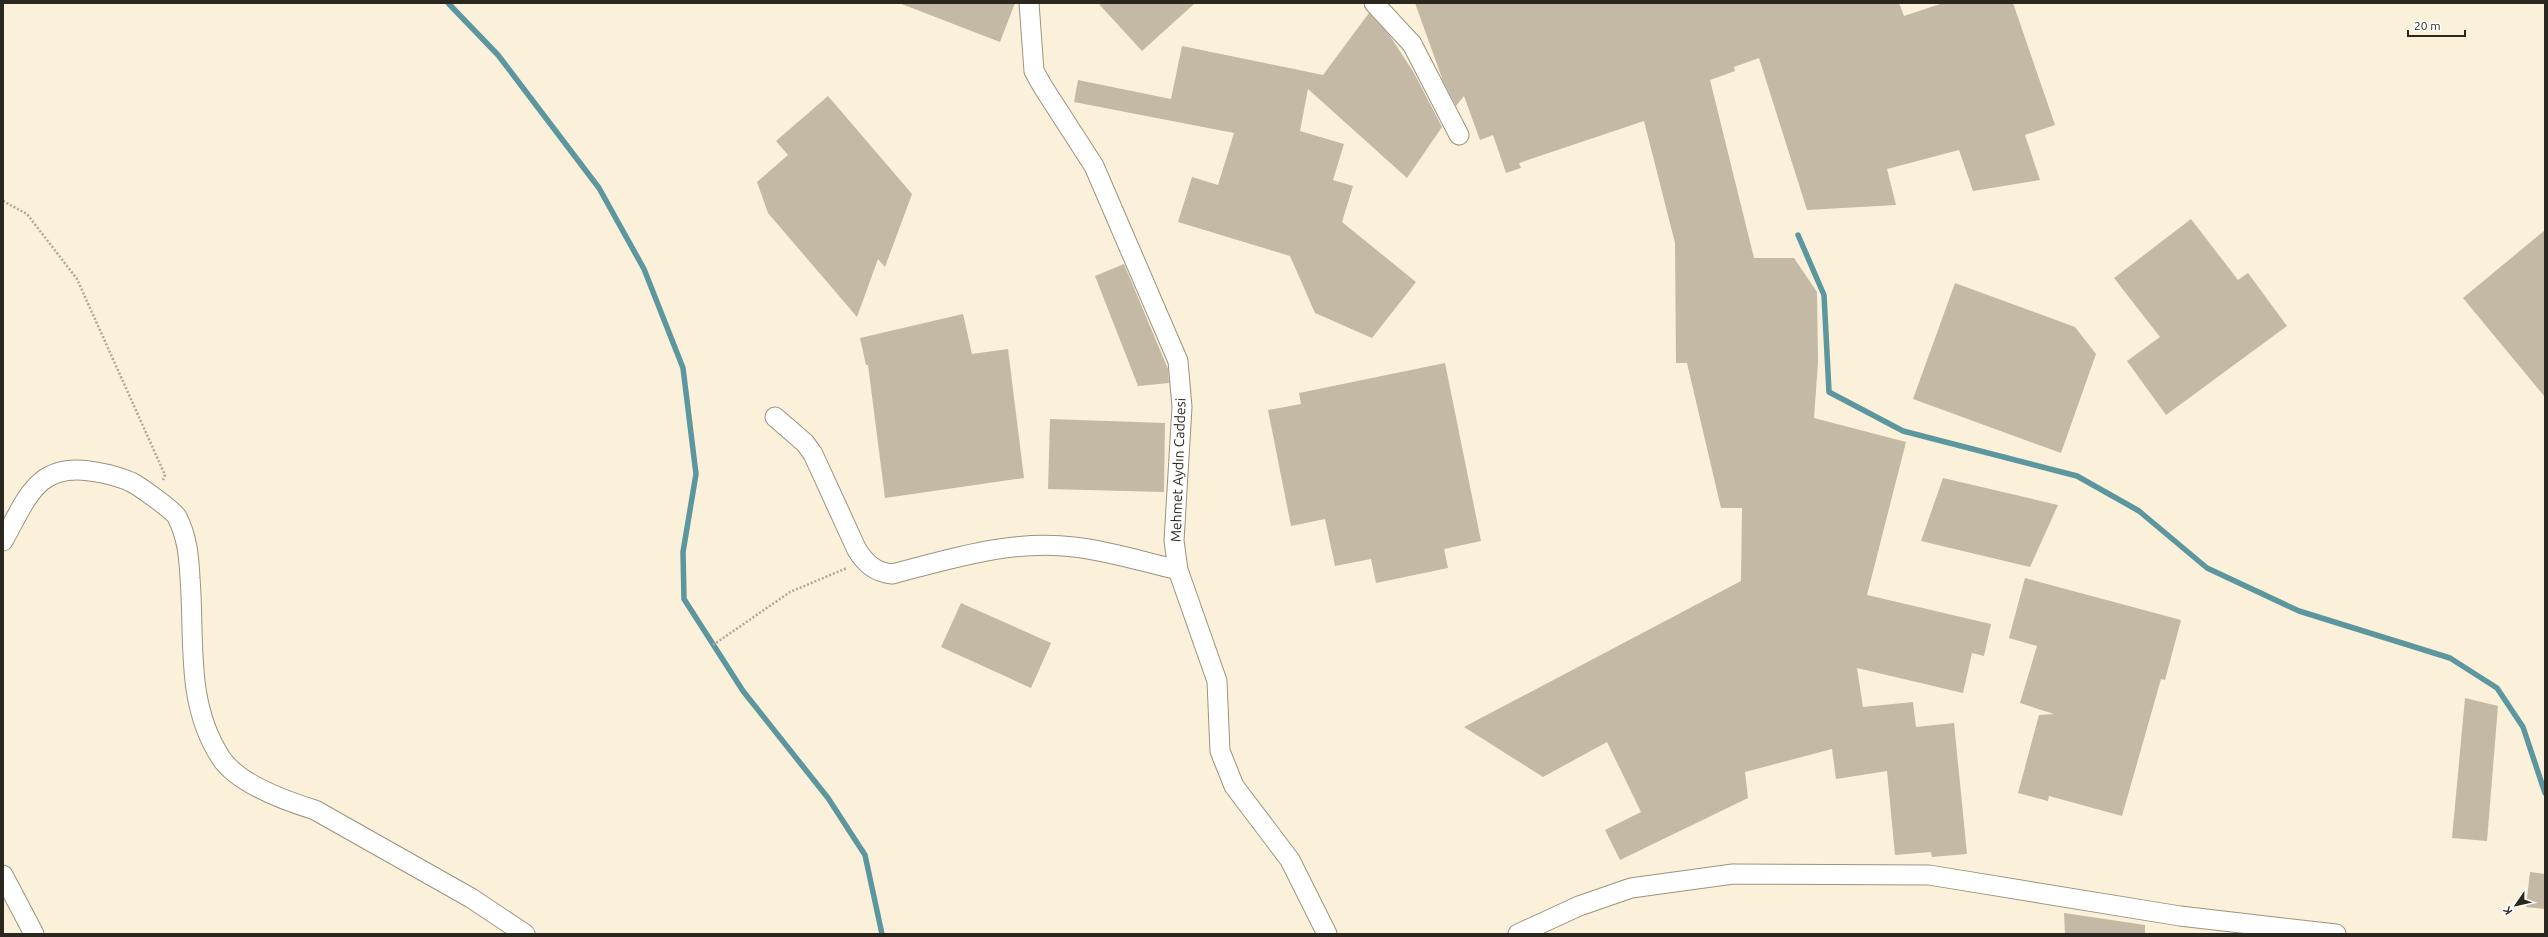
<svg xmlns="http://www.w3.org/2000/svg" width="2548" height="937" font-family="Ubuntu,sans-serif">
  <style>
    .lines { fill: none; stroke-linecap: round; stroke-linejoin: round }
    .stream { stroke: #5c969e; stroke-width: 5.5 }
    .building { fill: #c3b9a4 }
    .minor-casing { stroke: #9c937e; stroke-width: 21 }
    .path { stroke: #afa896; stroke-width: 2.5; stroke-dasharray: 2 2; stroke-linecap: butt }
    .minor { stroke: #fff; stroke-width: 19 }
    .labels { text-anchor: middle; stroke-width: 3; stroke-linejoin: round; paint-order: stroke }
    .street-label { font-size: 14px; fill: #2a271e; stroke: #fff }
  </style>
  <rect width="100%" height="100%" fill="#fbf1da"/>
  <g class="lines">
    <path class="stream" d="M448 3 498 55 599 188 644 269 683 368 696 474 683 552 684 599 743 691 828 798 865 855 882 934
      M1798 235 1824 295 1829 392 1903 431 2077 476 2139 511 2207 568 2299 611 2450 658 2497 688 2523 727 2545 793"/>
  </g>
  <path class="building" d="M899 3H1015L1000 42Z
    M1098 3H1195L1142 51Z
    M1415 3H1899L1904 16 1943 3H2013L2055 125 2025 135 2040 180 1973 191 1959 150 1887 169 1896 205 1807 210 1759 58 1734 67 1735 71 1710 80 1754 258H1794L1817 292 1818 362 1814 418 1906 442 1867 595 1991 624 1984 656 1972 653 1963 693 1857 668 1863 707 1913 702 1916 727 1954 723 1967 854 1932 857 1931 852 1895 855 1887 771 1836 779 1832 749 1745 772 1748 798 1620 860 1605 830 1641 812 1607 742 1543 777 1464 727 1741 581 1742 508H1721L1687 363H1676L1675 243 1644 121 1519 163 1521 168 1506 173 1493 135 1480 140 1464 96 1456 106 1443 81Z
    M1369 13 1390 36 1414 73 1442 127 1407 178 1308 89 1300 131 1344 144 1333 180 1353 186 1342 222 1416 282 1372 338 1315 313 1290 256 1178 222 1192 177 1218 185 1234 133 1074 102 1078 80 1171 99 1182 46 1323 75Z
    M828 96 912 194 885 267 878 259 857 317 768 213 757 182 788 155 776 141Z
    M2191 219 2238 280 2248 273 2287 326 2166 415 2127 361 2160 337 2114 278Z
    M2545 230V397L2463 298Z
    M1124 264 1168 369 1169 383 1138 386 1095 276Z
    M1955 283 2075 327 2096 354 2061 453 1913 399Z
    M963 314 972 354 1008 349 1024 478 885 498 868 365H866L860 338Z
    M1445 363 1481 541 1444 549 1448 568 1376 583 1371 559 1335 566 1325 519 1291 526 1268 410 1301 404 1299 393Z
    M1050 419 1165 423 1164 492 1048 489Z
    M1943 478 2058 505 2030 567 1921 541Z
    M2025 578 2181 620 2165 680 2161 679 2122 816 2049 796 2048 801 2018 793 2039 715 2054 714 2020 703 2037 646 2009 638Z
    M961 603 1051 643 1031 688 941 647Z
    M2465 698 2498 706 2487 841 2452 838Z
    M2530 872 2545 874V909L2526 907Z
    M2064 913 2145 925V934H2065Z"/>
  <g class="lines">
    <defs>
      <path id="minor" d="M1029 3 1034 71 1043 87 1094 166 1178 361 1182 407 1174 541 1178 570 1217 681 1220 751 1234 786 1290 860 1327 934
        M1374 3 1412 44 1459 135
        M775 417 805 443 813 454 857 550C866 564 875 572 892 574 951 559 1012 539 1074 547 1110 551 1144 562 1178 570
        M3 541C28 497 37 461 96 472 108 474 120 477 131 482 139 486 173 510 177 517 187 536 189 557 190 578 195 640 185 703 221 758 238 784 286 801 315 810L471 898 525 934
        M3 875 34 934
        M1518 934 1579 906 1631 888 1733 874 1929 875 2180 916 2336 934"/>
    </defs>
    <use href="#minor" class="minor-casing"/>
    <path class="path" d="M3 201 27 214 77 279 165 475 163 480
      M713 645 790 592 847 568"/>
    <use href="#minor" class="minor"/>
  </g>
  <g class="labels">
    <g class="street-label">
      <text transform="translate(1178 470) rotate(-88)" y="5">Mehmet Aydın Caddesi</text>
    </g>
  </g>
  <rect width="2548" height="937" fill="none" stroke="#2a271e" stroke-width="8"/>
  <g transform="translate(2516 905) rotate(236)" stroke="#ffffff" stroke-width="3" paint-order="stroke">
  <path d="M0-3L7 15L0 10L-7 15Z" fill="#2a271e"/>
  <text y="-6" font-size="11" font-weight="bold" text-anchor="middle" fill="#2a271e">K</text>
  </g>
  <path d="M2408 30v6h57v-6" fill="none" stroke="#2a271e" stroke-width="2"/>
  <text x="2414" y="30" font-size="12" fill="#2a271e" stroke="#ffffff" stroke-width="3" paint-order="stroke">20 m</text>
</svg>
